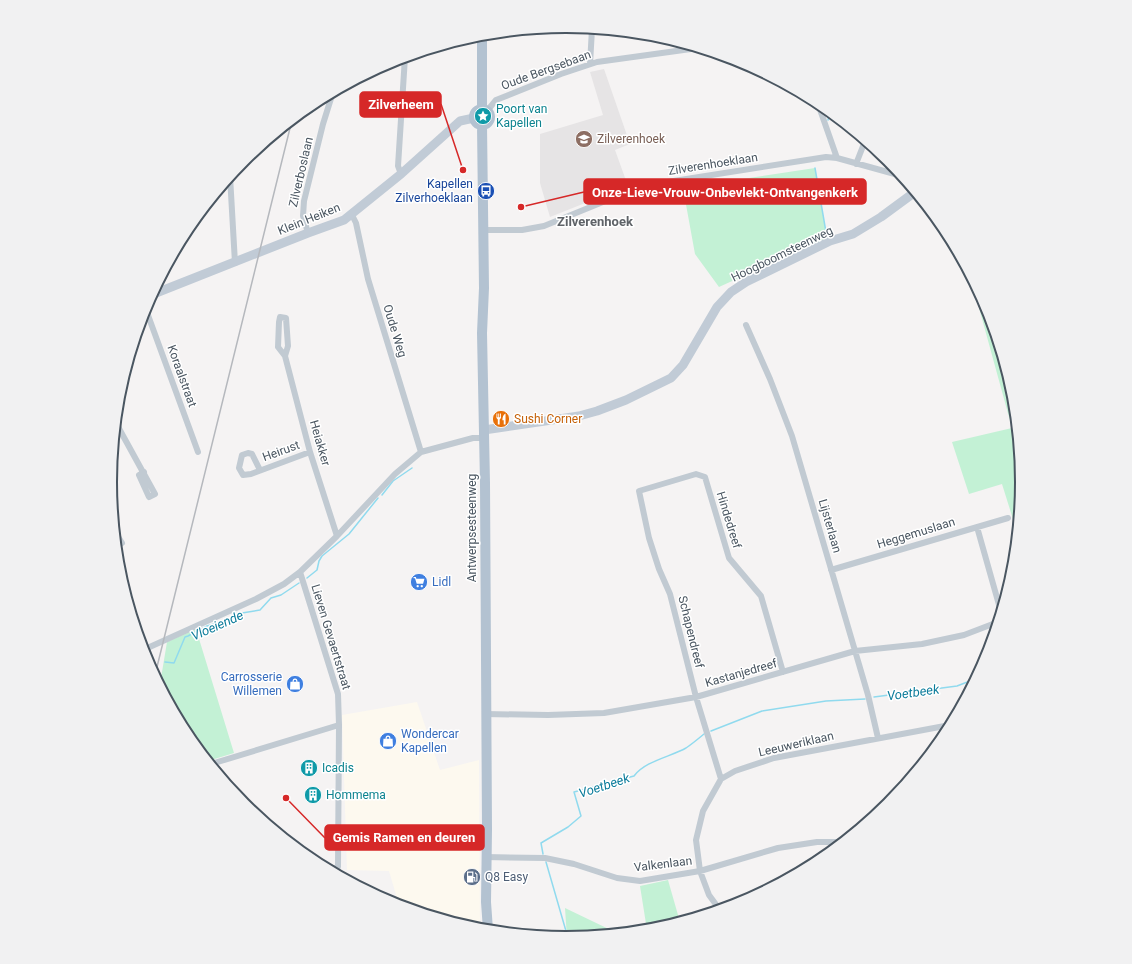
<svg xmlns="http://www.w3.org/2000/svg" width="1132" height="964" font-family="Roboto,sans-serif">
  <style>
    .commercial { fill: #fdf9ef }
    .education { fill: #e6e4e5 }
    .green { fill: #c3f1d5 }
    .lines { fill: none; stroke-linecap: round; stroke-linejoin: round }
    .stream { stroke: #90daee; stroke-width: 1.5 }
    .street { stroke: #c1cad2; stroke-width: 6 }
    .secondary { stroke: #c1cbd6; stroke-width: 9 }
    .primary { stroke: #b3c2d1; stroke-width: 10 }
    .rail { stroke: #b5b8bd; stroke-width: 1.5 }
    .labels { text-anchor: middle; stroke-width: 3; stroke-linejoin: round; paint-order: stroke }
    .street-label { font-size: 12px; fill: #4a5661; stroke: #fff }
    .culture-label { font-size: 12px; fill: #0d838f; stroke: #fff; text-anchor: start }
    .education-label { font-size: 12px; fill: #785e54; stroke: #fff; text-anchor: start }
    .transit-label { font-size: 12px; fill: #164399; stroke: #fff; text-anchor: end }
    .food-label { font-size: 12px; fill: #c56008; stroke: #fff; text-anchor: start }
    .shop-label { font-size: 12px; fill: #366cbe; stroke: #fff; text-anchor: start }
    .service-label { font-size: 12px; fill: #4e5e75; stroke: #fff; text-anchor: start }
    .neighbourhood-label { font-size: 13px; font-weight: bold; fill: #5f6368; stroke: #fff }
    .water-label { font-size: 13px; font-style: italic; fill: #0c7c9b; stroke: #fff }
    .rim { fill: none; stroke: #4a5661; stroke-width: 2 }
    .leader { fill: none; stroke: #d62828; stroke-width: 1.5 }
    .callout-dot { fill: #d62828; stroke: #fff; stroke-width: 1.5 }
    .callout { fill: #d62828; stroke: #d62828; stroke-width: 1.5 }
    .callout-label { font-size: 13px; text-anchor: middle; font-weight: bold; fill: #fff }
  </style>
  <rect width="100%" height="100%" fill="#f5f3f3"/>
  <path class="commercial" d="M417 702 440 770 479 760 480 929 399 905 389 871 347 870 342 715Z"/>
  <path class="education" d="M604 69 630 144 615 150 628 186 550 217 540 183V134L603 115 590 72Z"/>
  <path class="green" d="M815 168 827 238 719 287 695 254 683 188Z
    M970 275 987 308 1013 393 1022 482 1017 532 1002 484 969 494 952 442 1012 428Z
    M196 629 234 753 208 761 187 735 160 684 167 642Z
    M668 880 680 922 655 929 647 930 640 886Z
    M565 908 617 933 567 938Z"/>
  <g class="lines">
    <path class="stream" d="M828 120 830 112
      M815 168 827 238
      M382 495 393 481 412 468
      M307 578 317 570 319 561 322 556 349 534 378 498
      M165 662 174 663 185 637 188 636 207 626 232 619 242 613 260 610 271 598 281 595 299 583
      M874 697 957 686 975 679
      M711 731 762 711 826 701 865 699
      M543 854 541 843 568 827 581 816 574 792 634 776C645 761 670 757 686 748 692 744 698 739 704 734
      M546 862 568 938"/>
    <path class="street" d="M590 64 592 29
      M817 101 837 158
      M487 111 496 100 561 74 597 62 698 48
      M856 164 865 141
      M401 174 398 166 405 57
      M230 176 235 263
      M352 215 356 223 368 279 421 452
      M483 230H522L544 226 625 193 648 185 826 157 837 158 902 176
      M308 233 303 216 304 201 323 124 333 92
      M145 307 198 452
      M746 325 770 379 792 436 868 695 878 738
      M285 356 278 347 279 322 280 317 286 318 288 346 285 356 310 452 337 536
      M116 423 155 494 149 497 139 475 144 472
      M260 470 252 454 248 453 242 455 239 468 243 475 251 474 310 452
      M977 527 1001 612
      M115 535H117L122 543 116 546
      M831 570 1008 518
      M300 572 338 694 339 725 338 867 329 870
      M143 650 256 599 284 584 300 572 337 536 395 474 421 452 473 438H484
      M485 714 548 715 604 713 696 697 855 651 922 644 964 635 998 622
      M211 764 339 725
      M721 779 696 697 670 594 659 569 649 538 639 491 696 474 705 477 729 558 761 596 783 672
      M485 857 545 858 574 864 617 878 640 881 700 871 778 848 817 842H843
      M720 910 709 895 700 871 696 840 703 811 721 779 735 771 774 758 950 725"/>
    <path class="secondary" d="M151 295 308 233 344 220 401 174 460 121 474 118
      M484 430 579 416 597 411 626 400 671 378 683 365 717 307 731 292 746 282 830 241 853 234 881 217 915 192"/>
    <path class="primary" d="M482 34V109
      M474 117a8 8 0 1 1 16 0a8 8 0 1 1-16 0Z
      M482 125 484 288 482 333 485 483 487 830 486 902 488 930"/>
    <path class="rail" d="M155 675 292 120"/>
  </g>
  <defs>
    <symbol id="sight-disc" viewBox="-11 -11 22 22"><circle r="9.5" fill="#0f9aa8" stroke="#fff"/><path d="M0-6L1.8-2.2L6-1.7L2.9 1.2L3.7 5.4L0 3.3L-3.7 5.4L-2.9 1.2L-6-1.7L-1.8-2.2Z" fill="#fff"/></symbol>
    <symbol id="school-disc" viewBox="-11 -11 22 22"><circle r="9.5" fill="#8d6e63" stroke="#fff"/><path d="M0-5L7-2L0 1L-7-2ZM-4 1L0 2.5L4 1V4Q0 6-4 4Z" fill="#fff"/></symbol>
    <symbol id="bus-disc" viewBox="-11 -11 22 22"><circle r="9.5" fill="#1a4fb4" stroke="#fff"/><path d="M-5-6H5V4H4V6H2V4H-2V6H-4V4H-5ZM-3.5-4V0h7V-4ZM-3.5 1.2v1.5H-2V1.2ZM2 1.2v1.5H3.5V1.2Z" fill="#fff"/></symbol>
    <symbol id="restaurant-disc" viewBox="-11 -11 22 22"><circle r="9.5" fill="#e8710a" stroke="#fff"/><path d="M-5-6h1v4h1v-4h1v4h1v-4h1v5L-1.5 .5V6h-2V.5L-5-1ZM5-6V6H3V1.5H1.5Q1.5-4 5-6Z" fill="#fff"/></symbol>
    <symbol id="supermarket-disc" viewBox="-11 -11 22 22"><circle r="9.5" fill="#3f7fe0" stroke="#fff"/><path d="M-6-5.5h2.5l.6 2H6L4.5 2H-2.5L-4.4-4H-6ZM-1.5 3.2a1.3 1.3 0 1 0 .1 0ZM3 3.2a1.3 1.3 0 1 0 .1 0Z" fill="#fff"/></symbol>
    <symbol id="shop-disc" viewBox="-11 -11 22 22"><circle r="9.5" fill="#3f7fe0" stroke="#fff"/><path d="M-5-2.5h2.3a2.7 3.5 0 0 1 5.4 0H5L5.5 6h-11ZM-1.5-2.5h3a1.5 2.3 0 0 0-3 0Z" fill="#fff"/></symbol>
    <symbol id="building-disc" viewBox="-11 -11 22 22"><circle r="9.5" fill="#0f9aa8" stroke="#fff"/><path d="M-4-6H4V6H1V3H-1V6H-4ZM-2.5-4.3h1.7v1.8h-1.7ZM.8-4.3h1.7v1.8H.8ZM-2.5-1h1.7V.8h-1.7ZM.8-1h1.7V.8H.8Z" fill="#fff"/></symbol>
    <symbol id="fuel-disc" viewBox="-11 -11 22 22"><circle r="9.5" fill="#5c6f8a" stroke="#fff"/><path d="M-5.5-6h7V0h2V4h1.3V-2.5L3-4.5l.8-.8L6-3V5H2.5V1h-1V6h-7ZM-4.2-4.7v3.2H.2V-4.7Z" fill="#fff"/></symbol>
  </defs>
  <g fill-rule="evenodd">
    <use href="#sight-disc" x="473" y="106" width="20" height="20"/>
    <use href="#school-disc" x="574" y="129" width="20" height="20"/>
    <use href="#bus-disc" x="476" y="181" width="20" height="20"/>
    <use href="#restaurant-disc" x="491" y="409" width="20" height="20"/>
    <use href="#supermarket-disc" x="409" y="572" width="20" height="20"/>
    <use href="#shop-disc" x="285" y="674" width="20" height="20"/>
    <use href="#shop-disc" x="378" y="731" width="20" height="20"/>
    <use href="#building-disc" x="299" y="758" width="20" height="20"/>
    <use href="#building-disc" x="303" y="785" width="20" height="20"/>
    <use href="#fuel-disc" x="462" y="867" width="20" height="20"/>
  </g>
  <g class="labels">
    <g class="street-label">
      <text transform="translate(546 70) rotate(-20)" y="4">Oude Bergsebaan</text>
      <text transform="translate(713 164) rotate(-9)" y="4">Zilverenhoeklaan</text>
      <text transform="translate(301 172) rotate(-77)" y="4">Zilverboslaan</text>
      <text transform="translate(309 219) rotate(-22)" y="4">Klein Heiken</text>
      <text transform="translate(782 254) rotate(-26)" y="4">Hoogboomsteenweg</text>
      <text transform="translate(395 331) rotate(73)" y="4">Oude Weg</text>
      <text transform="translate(182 376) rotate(70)" y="4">Koraalstraat</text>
      <text transform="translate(320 443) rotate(74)" y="4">Heiakker</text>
      <text transform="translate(281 451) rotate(-20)" y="4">Heirust</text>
      <text transform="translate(729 520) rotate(73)" y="4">Hindedreef</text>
      <text transform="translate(830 526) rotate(74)" y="4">Lijsterlaan</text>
      <text transform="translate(472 528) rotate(-90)" y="4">Antwerpsesteenweg</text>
      <text transform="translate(916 533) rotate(-17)" y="4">Heggemuslaan</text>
      <text transform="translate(691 632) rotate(76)" y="4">Schapendreef</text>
      <text transform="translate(331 637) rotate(73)" y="4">Lieven Gevaertstraat</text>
      <text transform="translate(741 673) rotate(-16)" y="4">Kastanjedreef</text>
      <text transform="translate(796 744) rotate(-13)" y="4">Leeuweriklaan</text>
      <text transform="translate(663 864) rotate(-7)" y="4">Valkenlaan</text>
    </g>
    <g class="culture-label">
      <text x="496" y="113">Poort van<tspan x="496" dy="14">Kapellen</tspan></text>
      <text x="322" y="772">Icadis</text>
      <text x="326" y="799">Hommema</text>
    </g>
    <g class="education-label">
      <text x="597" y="143">Zilverenhoek</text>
    </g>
    <g class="transit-label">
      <text x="473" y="188">Kapellen<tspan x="473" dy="14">Zilverhoeklaan</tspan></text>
    </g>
    <g class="food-label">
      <text x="514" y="423">Sushi Corner</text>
    </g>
    <g class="shop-label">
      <text x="432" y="586">Lidl</text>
      <text x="282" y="681" text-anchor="end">Carrosserie<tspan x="282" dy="14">Willemen</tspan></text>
      <text x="401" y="738">Wondercar<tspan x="401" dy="14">Kapellen</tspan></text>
    </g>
    <g class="service-label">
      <text x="485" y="881">Q8 Easy</text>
    </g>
    <g class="neighbourhood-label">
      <text x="595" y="226">Zilverenhoek</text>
    </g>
    <g class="water-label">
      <text transform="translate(217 625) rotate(-24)" y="5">Vloeiende</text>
      <text transform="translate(913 692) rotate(-8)" y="5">Voetbeek</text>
      <text transform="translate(604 785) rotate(-18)" y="5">Voetbeek</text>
    </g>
  </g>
  <path d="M0 0H1132V964H0ZM117 482a449 449 0 1 1 898 0a449 449 0 1 1-898 0Z" fill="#f1f1f2" fill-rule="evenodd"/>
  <path class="rim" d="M117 482a449 449 0 1 1 898 0a449 449 0 1 1-898 0Z"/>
  <path class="leader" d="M463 170L441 104M521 207L584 192M286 798L325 838"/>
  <g class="callout-dot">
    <circle cx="463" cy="170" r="4"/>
    <circle cx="521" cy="207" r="4"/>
    <circle cx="286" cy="798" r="4"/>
  </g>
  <g class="callout">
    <rect x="360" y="92" width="81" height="25" rx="4"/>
    <rect x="584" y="179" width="282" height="25" rx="4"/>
    <rect x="325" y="825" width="159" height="25" rx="4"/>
  </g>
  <g class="callout-label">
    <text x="401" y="109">Zilverheem</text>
    <text x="725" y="197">Onze-Lieve-Vrouw-Onbevlekt-Ontvangenkerk</text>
    <text x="404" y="842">Gemis Ramen en deuren</text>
  </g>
</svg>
